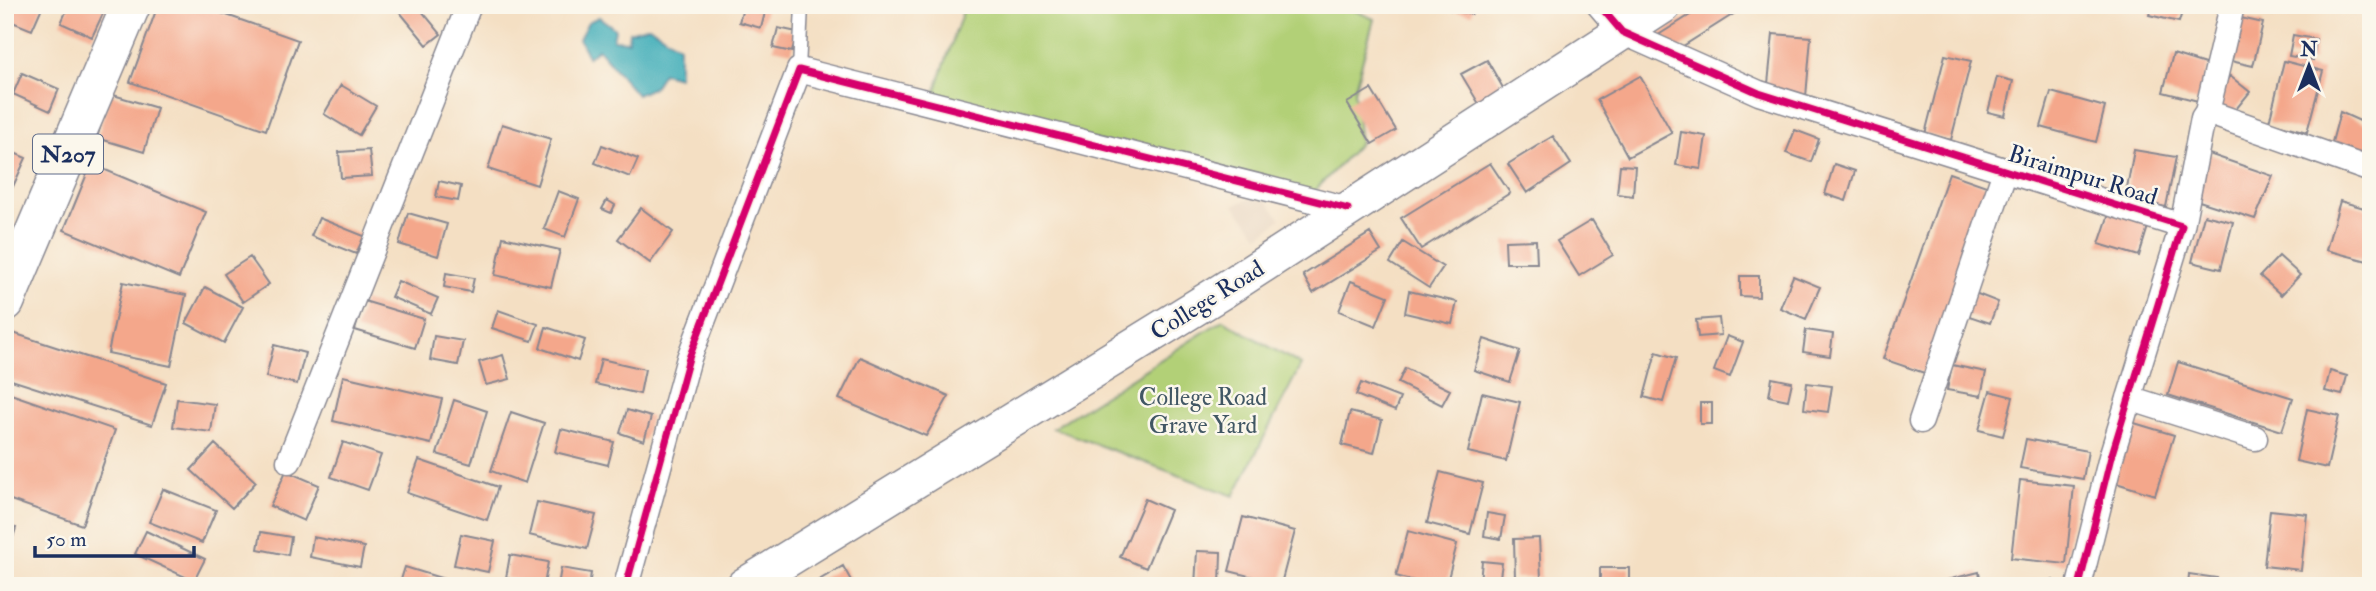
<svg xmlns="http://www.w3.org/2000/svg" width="2376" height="591" font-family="'IM FELL Double Pica',serif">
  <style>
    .built { fill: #e6cfb7 }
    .green { fill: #b2d077; stroke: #66806a; stroke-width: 2 }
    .water { fill: #3aabb7; stroke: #2a6d8a; stroke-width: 2 }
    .building { fill: #f4a78b }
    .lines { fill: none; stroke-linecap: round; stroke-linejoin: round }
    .service-casing { stroke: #888790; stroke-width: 15 }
    .minor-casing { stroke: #888790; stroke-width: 27 }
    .secondary-casing { stroke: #888790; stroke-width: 38 }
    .trunk-casing { stroke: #888790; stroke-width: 41 }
    .service { stroke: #fff; stroke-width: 12 }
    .minor { stroke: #fff; stroke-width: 24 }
    .secondary { stroke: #fff; stroke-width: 35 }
    .trunk { stroke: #fff; stroke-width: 38 }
    .cycleway-casing { stroke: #fbf7ec; stroke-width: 11 }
    .cycleway { stroke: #d6006c; stroke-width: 7 }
    .labels { text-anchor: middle; stroke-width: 5; stroke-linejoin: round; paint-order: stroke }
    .shield { fill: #fbf7ec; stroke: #5e6b89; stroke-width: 2 }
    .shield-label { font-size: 23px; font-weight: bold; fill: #1b2f5e }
    .street-label { font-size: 24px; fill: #1b2f5e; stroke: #fbf7ec }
    .park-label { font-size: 24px; fill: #415764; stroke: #fbf7ec }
  </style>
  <rect width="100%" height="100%" fill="#fbf7ec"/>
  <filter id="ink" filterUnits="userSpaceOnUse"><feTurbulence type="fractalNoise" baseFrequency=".0143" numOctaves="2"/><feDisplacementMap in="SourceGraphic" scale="14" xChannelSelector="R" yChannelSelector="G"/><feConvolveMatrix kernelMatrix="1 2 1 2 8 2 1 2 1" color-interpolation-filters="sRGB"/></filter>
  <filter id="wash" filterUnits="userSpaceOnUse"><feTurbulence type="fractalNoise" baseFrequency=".00686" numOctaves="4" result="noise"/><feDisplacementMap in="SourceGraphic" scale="28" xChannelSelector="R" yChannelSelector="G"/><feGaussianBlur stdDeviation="1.57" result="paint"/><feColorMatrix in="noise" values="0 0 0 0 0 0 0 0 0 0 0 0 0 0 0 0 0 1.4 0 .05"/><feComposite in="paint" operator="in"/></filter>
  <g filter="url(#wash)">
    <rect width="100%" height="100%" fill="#f4dfc3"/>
    <path class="built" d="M1261 194 1281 219 1259 236 1234 205Z"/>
    <path class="green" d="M965 5H1342L1374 19 1354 91 1360 143 1307 199 934 95Z
      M1223 320 1301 365 1234 496 1053 428Z"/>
    <path class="water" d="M599 17 615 29 613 40 628 41 629 32 649 26 679 46V77L663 73 654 87 637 95 598 49 588 57 579 39 588 22Z"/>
    <g id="blocks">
      <path class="building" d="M5 5H43L32 30 5 19Z
        M69 5H107L92 37 61 23Z
        M158 5H198L298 40 266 130 130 82Z
        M394 5H417L441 34 427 45Z
        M744 5H767L761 28 739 22Z
        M1450 5H1474L1472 14 1449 10Z
        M1706 5H1741L1743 8 1672 53 1660 34Z
        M2152 5H2184L2179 22 2149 15Z
        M2243 5H2275L2272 15Z
        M2232 16 2263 23 2253 66 2222 59Z
        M778 28 797 32 792 52 773 48Z
        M1773 34 1811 37 1806 97 1767 94Z
        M2293 35 2316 39 2313 60 2289 56Z
        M2173 54 2208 65 2198 101 2163 92Z
        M1945 55 1971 61 1951 140 1925 134Z
        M1487 60 1510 100 1485 114 1461 74Z
        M2284 61 2323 71 2307 132 2269 122Z
        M22 73 59 89 50 111 13 94Z
        M1640 76 1672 133 1628 157 1597 100Z
        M2230 76 2250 92 2232 114 2212 99Z
        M1997 77 2013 81 2005 116 1988 112Z
        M341 85 376 106 359 135 324 114Z
        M1371 89 1396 130 1372 144 1347 103Z
        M2051 92 2105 107 2096 142 2041 127Z
        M110 94 157 108 144 152 97 138Z
        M2340 112 2371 126V162L2331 146Z
        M502 124 551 139 537 185 488 169Z
        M1795 130 1819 139 1811 162 1786 153Z
        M1681 132 1706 136 1701 169 1676 165Z
        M1553 136 1571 164 1527 193 1508 164Z
        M602 145 638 159 630 177 595 163Z
        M5 149 26 158 5 204Z
        M369 150 372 176 341 178 339 152Z
        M2134 150 2176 157 2166 207 2125 199Z
        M2206 153 2273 176 2255 219 2193 199Z
        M1490 163 1510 193 1421 249 1401 218Z
        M91 164 206 212 179 278 64 230Z
        M1834 164 1855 171 1846 201 1825 194Z
        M1620 165 1635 166 1633 196 1617 194Z
        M1949 173 1998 190 1933 376 1883 359Z
        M439 181 461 186 458 201 436 197Z
        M558 191 579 199 565 237 544 229Z
        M607 200 615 205 611 213 602 209Z
        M2340 201 2371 210V262L2326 250Z
        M641 208 673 232 650 263 618 239Z
        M2111 208 2150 220 2139 256 2099 244Z
        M408 213 447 224 438 256 399 244Z
        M2204 215 2233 222 2221 269 2192 262Z
        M319 218 364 236 356 254 311 236Z
        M1592 220 1613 255 1579 276 1557 241Z
        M1370 233 1381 251 1313 293 1303 275Z
        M503 237 560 250 551 287 495 275Z
        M1536 240 1537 263H1506L1505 241Z
        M1403 242 1443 267 1429 288 1390 263Z
        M2279 256 2300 275 2281 295 2260 276Z
        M250 257 269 284 243 302 224 274Z
        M446 273 474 278 471 292 444 287Z
        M1740 276H1759V297L1740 296Z
        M1793 276 1820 287 1806 319 1780 308Z
        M398 281 438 298 431 314 391 297Z
        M1351 281 1388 296 1376 326 1339 311Z
        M123 282 186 295 171 366 108 353Z
        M205 287 243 307 224 343 186 323Z
        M1409 291 1457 302 1452 324 1405 313Z
        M1975 293 1998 302 1990 323 1966 315Z
        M364 301 424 319 415 348 355 330Z
        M498 310 538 324 532 341 492 328Z
        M1719 318 1721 335 1698 337 1696 320Z
        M546 327 585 340 578 361 540 348Z
        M1806 330 1833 334 1830 356 1803 352Z
        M13 333 166 383 152 425 5 378V357Z
        M434 336 463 341 458 365 430 360Z
        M1727 336 1743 342 1730 377 1714 371Z
        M1484 339 1520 351 1510 382 1474 370Z
        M274 345 305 353 297 384 266 377Z
        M1656 352 1676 358 1663 402 1644 397Z
        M503 355 510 379 486 385 479 362Z
        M860 357 949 396 926 436 839 399Z
        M601 359 645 369 640 394 595 384Z
        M2178 362 2293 398 2282 431 2168 395Z
        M1952 365 1986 372 1981 396 1947 390Z
        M1405 368 1450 390 1442 405 1398 383Z
        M2330 371 2347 376 2342 395 2325 391Z
        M343 376 442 399 431 444 333 421Z
        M1772 378 1792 382 1788 400 1769 396Z
        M1361 383 1400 398 1395 411 1356 395Z
        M1807 383 1832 386 1828 412 1804 409Z
        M1990 391 2013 397 2003 436 1979 430Z
        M5 392 115 430 82 525 5 498Z
        M1482 393 1520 402 1506 461 1468 452Z
        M177 399 215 404 211 432 173 427Z
        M454 400 487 411 471 464 437 454Z
        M1700 403H1712V424H1700Z
        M2307 409 2339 416 2327 468 2296 461Z
        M627 410 651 417 644 441 620 433Z
        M511 412 544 423 525 483 491 471Z
        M1350 412 1382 420 1374 453 1342 445Z
        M2131 422 2174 435 2155 495 2113 482Z
        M561 429 614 442 608 465 555 452Z
        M2026 439 2088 451 2083 479 2020 468Z
        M343 442 381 455 368 490 331 477Z
        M215 444 256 482 232 508 191 470Z
        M419 460 498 487 487 520 407 493Z
        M286 471 319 485 304 521 270 506Z
        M1440 472 1483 483 1470 534 1427 523Z
        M2020 480 2074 486 2066 564 2011 558Z
        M163 489 216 510 202 543 149 522Z
        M1145 499 1170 510 1146 568 1120 557Z
        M537 502 596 515 587 549 529 535Z
        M2270 510 2307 514 2301 570 2264 566Z
        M1487 513 1505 516 1501 539 1484 536Z
        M1243 517 1295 531 1281 584 1229 571Z
        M5 525 16 528 6 560H5Z
        M146 531 205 559 194 581 135 554Z
        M1408 531 1457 544 1446 586H1432L1396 576Z
        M261 532 291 537 288 555 258 549Z
        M461 534 495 541 488 572 454 565Z
        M313 537 364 547 360 567 310 557Z
        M1539 538 1541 578H1515L1514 539Z
        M1197 551 1221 552 1220 586H1195Z
        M510 555 548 562 544 585 506 578Z
        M1482 561 1502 563 1499 584 1480 582Z
        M843 566 854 586H809Z
        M405 567 444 579 442 586H399Z
        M561 568 591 573 589 586H558Z
        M1600 568H1629V586H1600Z
        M1979 572 1982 586H1936L1935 583Z
        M2189 574 2217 578 2215 586H2188Z
        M243 579 261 586H241Z
        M2053 580 2056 586H2041Z"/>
    </g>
  </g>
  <g filter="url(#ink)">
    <use href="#blocks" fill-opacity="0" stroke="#888790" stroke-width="2"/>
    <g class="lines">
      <defs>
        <path id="service" d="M799 70 802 5"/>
        <path id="minor" d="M1599 5 1622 32 1759 93 2182 226 2111 457 2079 586
          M2207 112 2232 6
          M2182 226 2203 118 2207 112 2371 170
          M2129 398 2255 438
          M1921 421 2005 171
          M289 461 469 5
          M626 586 689 358 799 70 1348 209"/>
        <path id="secondary" d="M744 586 1224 290 1664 5"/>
        <path id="trunk" d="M5 302 131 5"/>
      </defs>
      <use href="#service" class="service-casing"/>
      <use href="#minor" class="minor-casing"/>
      <use href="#secondary" class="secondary-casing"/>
      <use href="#trunk" class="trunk-casing"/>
      <use href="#service" class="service"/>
      <use href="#minor" class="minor"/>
      <use href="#secondary" class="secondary"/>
      <use href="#trunk" class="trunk"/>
      <defs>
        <path id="cycleway" d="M1599 5 1622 32 1759 93 2182 226 2111 457 2079 586
          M626 586 689 358 799 70 1348 209"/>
      </defs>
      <use href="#cycleway" class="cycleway-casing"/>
      <use href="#cycleway" class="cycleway"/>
    </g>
  </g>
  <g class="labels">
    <rect class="shield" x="33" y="134.5" width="70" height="39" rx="5"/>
    <g class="shield-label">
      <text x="68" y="162">N207</text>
    </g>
    <g class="street-label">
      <text transform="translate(2083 175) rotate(17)" y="8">Biraimpur Road</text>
      <text transform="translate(1207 300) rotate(-32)" y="8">College Road</text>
    </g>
    <g class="park-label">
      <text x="1203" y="405">College Road<tspan x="1203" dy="28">Grave Yard</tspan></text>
    </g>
  </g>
  <rect width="2376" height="591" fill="none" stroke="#fbf7ec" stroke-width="28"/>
  <g transform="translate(2309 66)" stroke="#fbf7ec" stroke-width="5" paint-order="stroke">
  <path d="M0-5L12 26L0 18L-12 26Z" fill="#1b2f5e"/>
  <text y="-10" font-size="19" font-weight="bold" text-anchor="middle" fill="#1b2f5e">N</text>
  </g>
  <path d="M35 546v10h159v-10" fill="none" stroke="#1b2f5e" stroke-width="3.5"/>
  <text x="46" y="546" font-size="21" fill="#1b2f5e" stroke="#fbf7ec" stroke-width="5" paint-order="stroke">50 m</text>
</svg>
